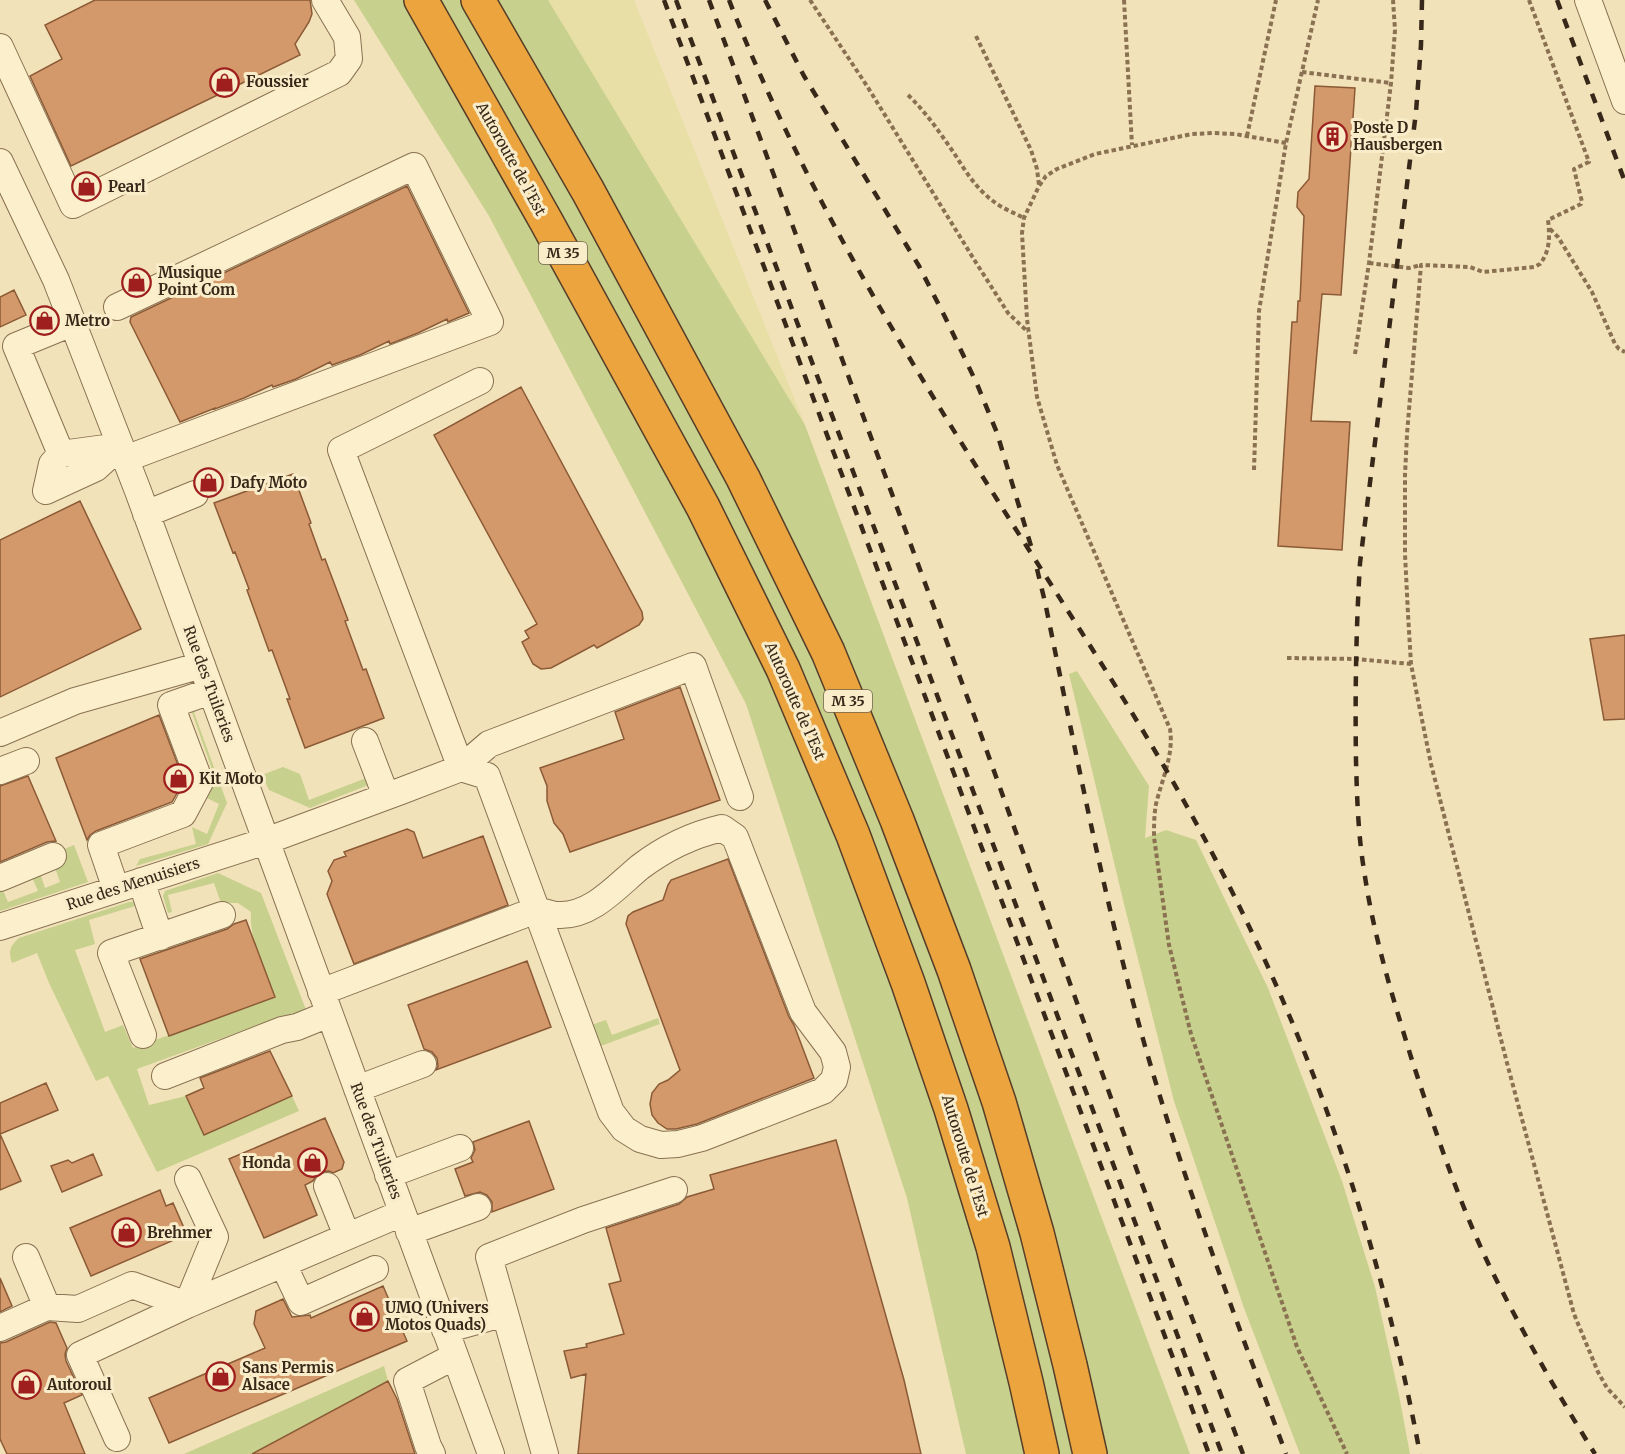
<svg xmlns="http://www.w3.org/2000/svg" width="1625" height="1454" font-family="Merriweather,serif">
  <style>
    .farmland { fill: #e8dfa6 }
    .green { fill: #c7d08c }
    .building { fill: #d4996b; stroke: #8b5a36; stroke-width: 1.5 }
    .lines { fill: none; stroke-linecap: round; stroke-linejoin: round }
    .minor-casing { stroke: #897152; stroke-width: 28 }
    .highway-casing { stroke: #563e28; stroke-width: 36 }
    .path { stroke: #897152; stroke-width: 4; stroke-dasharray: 4.5 3; stroke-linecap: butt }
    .minor { stroke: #fcefcc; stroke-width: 26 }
    .highway { stroke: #eca43f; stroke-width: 33 }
    .rail { stroke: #372819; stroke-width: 4.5; stroke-dasharray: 10 10; stroke-linecap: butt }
    .labels { text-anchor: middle; stroke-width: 6; stroke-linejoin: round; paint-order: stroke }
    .shield { fill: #f9ecc9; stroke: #71634e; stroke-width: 1.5 }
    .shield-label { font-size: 14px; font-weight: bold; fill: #372819 }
    .poi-label { font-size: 15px; font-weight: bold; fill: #372819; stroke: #f9ecc9; text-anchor: start }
    .street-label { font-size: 15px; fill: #372819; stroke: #f9ecc9 }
  </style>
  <rect width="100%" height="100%" fill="#f2e2b9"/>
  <path class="farmland" d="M547 0H634L805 425Z"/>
  <path class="green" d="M354 0H548L805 425 1190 1454H966L907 1198 746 704 489 216Z
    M1077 671 1149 786 1145 838 1166 830 1196 840 1268 988 1342 1181 1375 1287 1399 1395 1410 1454H1300L1244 1308 1174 1101 1124 904 1069 674Z
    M190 707H192L227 803 208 844 136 866 140 859 196 844 192 827 207 834 219 804 205 797 214 775Z
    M283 767 300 774 309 800 369 777 371 784 310 808 269 790 262 775Z
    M74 845 88 882 0 911V888H2L8 902 38 891 32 877 40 873 45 888 60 882 53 862 67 857 64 849Z
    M218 873 261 893 308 1015 297 1018 286 1015 137 1069 149 1105 186 1096 204 1135 292 1096 299 1111 157 1172 108 1076 96 1081 49 983 37 953 12 963C8 951 10 946 19 938L129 902H134L139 905 144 922 140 923 135 906 89 920 95 944 75 950 105 1032 123 1025 133 1048 275 997C265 969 249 941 251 912L238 903H221L214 883 168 895 172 912 168 913 163 896 165 891Z
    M658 1018 660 1024 598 1047 592 1028 594 1024 606 1020 612 1035Z
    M384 1366 388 1381 252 1454H184Z"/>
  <path class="building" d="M95 0H310L312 14 309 22 295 44 300 55 71 166 30 76 62 59 45 25Z
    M1315 86 1355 88 1341 295 1322 294 1311 421 1350 422 1342 550 1278 546 1292 322H1297L1298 301H1300L1304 216 1297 207 1298 192 1309 179Z
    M407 186 469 313 448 322 447 319 418 333 390 344 389 341 360 355 332 365 330 362 296 379 273 387 272 385 244 398 215 409V408L180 422 130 322 131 317Z
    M14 290 26 315 0 327V297Z
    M521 387 642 612 643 619 639 625 597 648 594 645 551 668 541 669 533 664 522 642 529 638 525 631 537 624 434 435Z
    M293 474 311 523 309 524 322 560 325 559 348 620 345 621 363 670 366 669 384 718 305 748 287 699H290L272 650 269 651 247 590 249 589 235 552 233 553 214 503Z
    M80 501 141 629 0 697V540Z
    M1625 635V719L1604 720 1590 639Z
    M680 687 720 800 570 852 563 834 554 823 547 801V786L540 768 624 739 615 712Z
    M159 715 184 781 172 802 96 831 90 835 87 840 56 758Z
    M28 776 56 841 47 842 0 862V786Z
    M407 829 414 832 423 858 483 836 508 905 354 964 327 894 332 881 328 871 334 860 346 856 344 852Z
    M728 859 789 1017 794 1025 814 1078 697 1124 676 1129H667L658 1123 652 1115 650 1104 652 1093 659 1084 668 1080 680 1070 626 924 628 916 633 912 663 900 668 885 671 880Z
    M246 920 275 997 169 1036 140 959 227 929 234 924Z
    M527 961 551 1027 436 1070 438 1066 437 1058 432 1052 424 1049 408 1005Z
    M270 1051 292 1096 204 1135 186 1096 204 1088 200 1078Z
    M46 1083 58 1110 0 1134 21 1181 0 1190V1103Z
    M325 1118 344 1162 342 1169 333 1173 329 1171 321 1172 316 1176 313 1181 305 1185 317 1215 264 1238 229 1159Z
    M529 1121 554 1189 492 1212V1202L487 1195 480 1192 465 1196 455 1169 473 1162 471 1158 475 1150 473 1142Z
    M836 1140 904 1380 921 1454H578L586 1374 571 1378 564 1351 587 1347 586 1344 624 1334 609 1284 621 1281 606 1228 679 1204 687 1197 714 1189 710 1175Z
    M93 1154 102 1175 62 1192 51 1166 68 1160 72 1163Z
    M160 1190 166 1206 173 1203 184 1228 178 1231 181 1237 91 1276 70 1228Z
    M0 1278 12 1306 0 1312Z
    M383 1286 407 1341 169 1443 149 1398 265 1348 254 1324 256 1311 283 1299 292 1317 310 1315 311 1318Z
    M50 1322 56 1323 67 1348 65 1354 66 1361 82 1395 64 1403 85 1454H7L0 1439V1343L6 1342Z
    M388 1381 397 1399 415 1454H252Z"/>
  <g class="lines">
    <defs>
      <path id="minor" d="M1588 0 1625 101
        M0 47 73 205 339 73 349 59 347 37 325 0
        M0 162 56 280 138 491 491 1454
        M117 307 414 166 490 322 125 459
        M61 454 16 346 72 323
        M46 491 52 464 61 454 120 446
        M46 491 96 468 120 446
        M146 514 195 494
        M0 733 75 701 202 665
        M365 741 386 796
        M461 768 487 776 611 1112 624 1129 640 1139 661 1145 678 1144 702 1138 823 1091 834 1080 837 1067 833 1052 803 1012 735 837 722 828C692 835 665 848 640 867 617 886 592 916 559 915 552 915 544 912 537 910
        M461 768 341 450 480 381
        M0 771 26 761
        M0 878 53 856
        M141 881 160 937
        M116 889 101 845 183 814 200 782 171 705 211 691
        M0 927 266 841 401 791 461 768 489 744 693 666 740 797
        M321 992 523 915
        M143 1035 111 953 222 915
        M165 1076 282 1030 297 1027 329 1014
        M357 1089 423 1064
        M388 1175 460 1148
        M327 1186 347 1236
        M409 1232 478 1207
        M26 1257 47 1307
        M283 1264 301 1302 375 1269
        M187 1305 215 1237 188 1179
        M0 1328 47 1307 78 1309 132 1285 187 1305
        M445 1330 505 1313
        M117 1438 80 1355 187 1305 402 1213
        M432 1454 428 1446 407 1381 455 1356
        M545 1454 489 1257 583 1220 674 1190"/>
      <path id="highway" d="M421 0 546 221 703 507 783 669 853 835 908 983 951 1109 993 1247 1026 1382 1042 1454
        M478 0 588 191 743 478 828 652 897 820 954 970 999 1102 1037 1233 1070 1365 1090 1454"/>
    </defs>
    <use href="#minor" class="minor-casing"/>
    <use href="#highway" class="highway-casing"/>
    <path class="path" d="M810 0 867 86 975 261 1008 313 1028 332
      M1124 0 1132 145
      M1529 0 1589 162 1574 169 1582 202 1581 204 1548 220C1550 237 1550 251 1540 264L1534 267 1483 272 1470 267 1421 265 1407 434 1405 475V554L1408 614 1411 664 1418 700 1431 764 1507 1063 1574 1314 1598 1372 1607 1388 1625 1407
      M976 36 1031 150 1037 169 1039 185
      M1302 72 1391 83
      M908 95C926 112 940 133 954 153 964 169 974 185 988 197 999 207 1012 212 1024 218
      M1247 136 1276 0
      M1286 143 1235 134 1213 133 1192 134 1095 154 1057 169 1046 176 1039 186 1024 218 1022 233 1027 319 1037 397 1057 465 1170 729C1174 755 1162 779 1156 804 1154 815 1154 826 1154 837L1169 945 1191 1034 1297 1347 1347 1454
      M1550 229 1558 237 1592 292 1615 344 1619 349 1625 352
      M1369 263 1409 268 1421 265
      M1355 354 1369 263 1391 83 1395 30 1393 0
      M1254 470 1259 311 1286 143 1318 0
      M1287 658 1356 659 1411 664"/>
    <use href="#minor" class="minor"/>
    <use href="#highway" class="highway"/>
    <path class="rail" d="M664 0 1209 1454
      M676 0 1222 1454
      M709 0 975 718 1139 1176 1243 1454
      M729 0C799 179 896 340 998 501 1070 616 1147 729 1210 849 1312 1041 1380 1240 1420 1454
      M765 0 804 76 919 266 945 317 977 384 997 433 1031 546
      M1422 0 1421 45 1416 112 1360 563C1356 629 1355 695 1356 761 1357 797 1358 834 1364 870 1373 934 1392 995 1411 1057 1434 1127 1457 1198 1489 1265 1521 1330 1557 1393 1595 1454
      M1557 0 1625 182
      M1037 569 1045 602C1075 748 1103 895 1143 1039 1183 1180 1235 1317 1286 1454"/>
  </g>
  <defs>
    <symbol id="shop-ring" viewBox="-11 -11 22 22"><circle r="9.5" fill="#f9ecc9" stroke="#9e1f1d" stroke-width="1.5"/><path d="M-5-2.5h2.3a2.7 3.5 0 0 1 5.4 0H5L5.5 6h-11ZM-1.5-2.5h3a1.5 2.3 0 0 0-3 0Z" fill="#9e1f1d"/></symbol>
    <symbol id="building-ring" viewBox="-11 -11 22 22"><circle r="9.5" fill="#f9ecc9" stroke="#9e1f1d" stroke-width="1.5"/><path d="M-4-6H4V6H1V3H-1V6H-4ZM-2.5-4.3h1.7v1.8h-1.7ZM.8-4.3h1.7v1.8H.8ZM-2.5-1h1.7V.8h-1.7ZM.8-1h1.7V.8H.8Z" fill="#9e1f1d"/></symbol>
  </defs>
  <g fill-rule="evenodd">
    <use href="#shop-ring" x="208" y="66" width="33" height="33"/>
    <use href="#building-ring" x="1316" y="120" width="33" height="33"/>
    <use href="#shop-ring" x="70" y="170" width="33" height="33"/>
    <use href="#shop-ring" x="120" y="266" width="33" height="33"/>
    <use href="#shop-ring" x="28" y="304" width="33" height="33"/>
    <use href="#shop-ring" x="192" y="466" width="33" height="33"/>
    <use href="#shop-ring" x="162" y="762" width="33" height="33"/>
    <use href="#shop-ring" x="296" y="1146" width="33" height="33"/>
    <use href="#shop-ring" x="110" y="1216" width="33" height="33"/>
    <use href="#shop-ring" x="348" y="1300" width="33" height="33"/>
    <use href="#shop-ring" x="204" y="1360" width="33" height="33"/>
    <use href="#shop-ring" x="10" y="1368" width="33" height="33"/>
  </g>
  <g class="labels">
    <g class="shield">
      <rect x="539" y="242" width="48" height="22" rx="4.5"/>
      <rect x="824" y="690" width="48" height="22" rx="4.5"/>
    </g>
    <g class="shield-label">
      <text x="563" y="258">M 35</text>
      <text x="848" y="706">M 35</text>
    </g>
    <g class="poi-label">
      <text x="246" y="87">Foussier</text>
      <text x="1353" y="133">Poste D<tspan x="1353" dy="17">Hausbergen</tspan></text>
      <text x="108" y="192">Pearl</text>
      <text x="158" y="278">Musique<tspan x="158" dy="17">Point Com</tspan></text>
      <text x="65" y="326">Metro</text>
      <text x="230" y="488">Dafy Moto</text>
      <text x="199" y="784">Kit Moto</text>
      <text x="291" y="1168" text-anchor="end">Honda</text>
      <text x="147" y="1238">Brehmer</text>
      <text x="385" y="1313">UMQ (Univers<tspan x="385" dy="17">Motos Quads)</tspan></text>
      <text x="242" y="1373">Sans Permis<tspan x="242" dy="17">Alsace</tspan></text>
      <text x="47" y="1390">Autoroul</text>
    </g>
    <g class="street-label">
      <text transform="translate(511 159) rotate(61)" y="5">Autoroute de l’Est</text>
      <text transform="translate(209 684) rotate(70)" y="5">Rue des Tuileries</text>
      <text transform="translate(795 701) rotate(66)" y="5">Autoroute de l’Est</text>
      <text transform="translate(133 884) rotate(-18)" y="5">Rue des Menuisiers</text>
      <text transform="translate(376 1141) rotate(70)" y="5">Rue des Tuileries</text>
      <text transform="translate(965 1156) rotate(73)" y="5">Autoroute de l’Est</text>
    </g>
  </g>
</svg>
